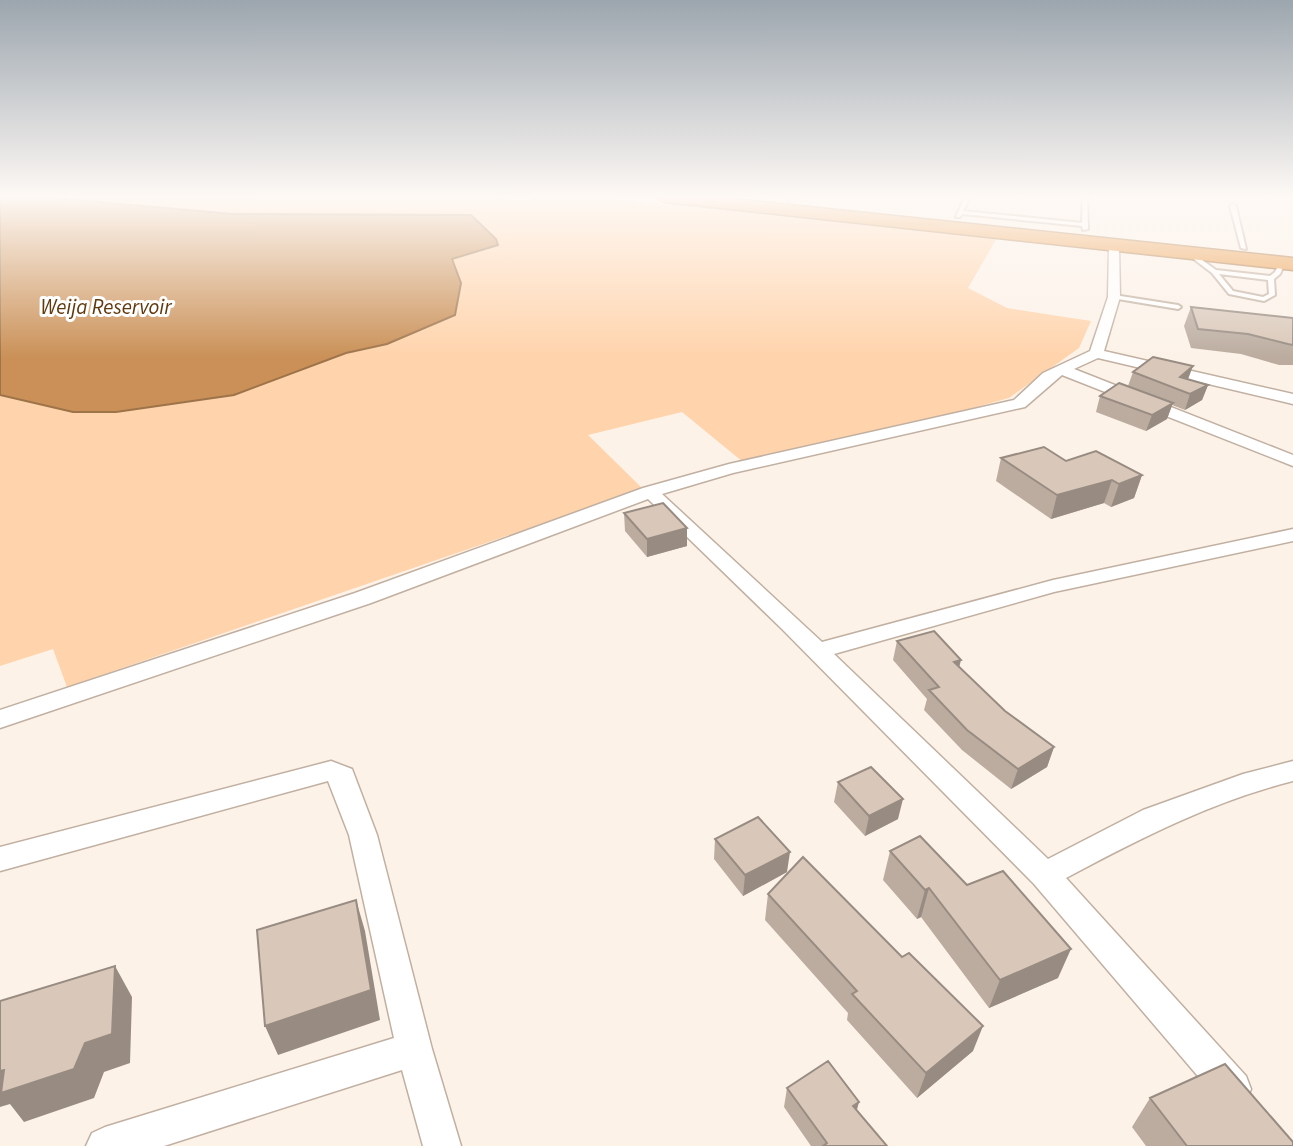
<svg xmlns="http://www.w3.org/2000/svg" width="1293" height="1146" font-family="'Source Sans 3',sans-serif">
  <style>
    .green { fill: #ffd3ab }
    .water { fill: #ca9057; stroke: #9d7349; stroke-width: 2 }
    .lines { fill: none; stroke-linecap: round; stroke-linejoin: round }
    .lane-casing { stroke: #c1b0a1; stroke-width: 4 }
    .street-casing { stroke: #c1b0a1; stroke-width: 3 }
    .highway-casing { stroke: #ab743c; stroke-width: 3 }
    .lane { fill: #fff; fill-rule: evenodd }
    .street { fill: #fff; fill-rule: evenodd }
    .highway { fill: #ea9a47; fill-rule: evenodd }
    .wall { fill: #bbac9f }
    .shaded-wall { fill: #988c82 }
    .building { fill: #d9c8b9; stroke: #988c82; stroke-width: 2 }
    .labels { text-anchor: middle; stroke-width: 6; stroke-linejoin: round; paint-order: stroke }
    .far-water-label { font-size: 21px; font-style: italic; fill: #61390c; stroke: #fff }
  </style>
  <rect width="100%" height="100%" fill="#fcf2e8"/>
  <path class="green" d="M43 197H484L522 201 543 197H593L669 205 676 200 998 236 968 288 1007 308 1091 321 1079 348 1009 398 919 423 743 462 682 412 588 435 643 489 67 687 53 649 0 666V395L73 412H116L234 395 346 353 387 344 461 283 451 259 337 217 233 214Z"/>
  <path class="water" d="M0 197H43L233 214 471 215 496 239 498 245 452 259 461 283 455 315 387 344 346 353 234 395 116 412H73L0 395Z"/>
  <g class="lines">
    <defs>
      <path id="lane" d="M789 197H794L789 201 787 200Z
        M965 197H970L963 211 1082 223 1083 197H1087L1088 229 1083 230 1082 226 962 214 960 217H956Z
        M1233 204 1236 206 1246 249 1241 248 1230 206Z
        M1187 252H1191L1216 270 1270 276 1275 272 1280 262 1285 263 1280 274 1274 279 1275 295 1264 301 1229 294 1212 273 1187 254ZM1219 274 1268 280 1269 294 1263 297 1233 291Z
        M1114 295 1178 305 1181 307 1178 309 1112 298V296Z"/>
      <path id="street" d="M1109 244 1119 246 1120 297 1104 351 1293 394V404L1098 358 1074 369 1293 455V466L1062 375 1025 407 733 473 662 494 822 642 1053 580 1293 529V541L1054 592 834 654 1048 859 1143 810 1243 774 1293 761V781C1211 802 1141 838 1066 878L1246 1076 1251 1089 1246 1102 1233 1107 1220 1102 1034 884 782 629 648 499 371 603 0 728V710L355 593 643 488 729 464 1014 400 1043 373 1090 351 1108 297Z
        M331 761 352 769 377 835 432 1049 461 1146H423L402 1070 164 1146H86L92 1133 105 1127 394 1038 349 835 328 781 0 871V847Z"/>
      <path id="highway" d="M655 197H715L1293 258V270L664 202Z"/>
    </defs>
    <use href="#lane" class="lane-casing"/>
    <use href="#street" class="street-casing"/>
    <use href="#highway" class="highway-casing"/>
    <use href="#lane" class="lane"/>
    <use href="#street" class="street"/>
    <use href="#highway" class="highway"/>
  </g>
  <path class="wall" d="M1191 307 1293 318V365H1279L1241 354 1191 348 1184 326Z
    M1133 372 1188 379 1208 385 1202 400 1185 410 1172 405 1167 419 1146 431 1096 412 1100 396 1128 386Z
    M1001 458 1066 461 1142 475 1134 498 1111 507 1104 503 1051 519 996 481Z
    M624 513 687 528V546L647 557 625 531Z
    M897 641 959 667 1005 711 1054 747 1047 767 1011 789 962 750 924 710 927 699 893 660Z
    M838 782 898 819 865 836 834 802Z
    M715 839 787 872 743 896 714 859Z
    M890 851 967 885 1058 978 989 1008 921 917 917 919 883 880Z
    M768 894 902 957 973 1051 917 1098 847 1020 848 1013 765 920Z
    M787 1088 857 1111 887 1146H811L784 1107Z
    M1150 1098 1293 1146H1146L1132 1127Z"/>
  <path class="shaded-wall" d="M1193 366 1187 382 1180 377Z
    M1208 385 1202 400 1185 410 1190 394Z
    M1173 403 1167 419 1146 431 1152 415Z
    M1142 475 1134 498 1111 507 1119 484Z
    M1112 480 1104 503 1051 519 1057 495Z
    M687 528V546L647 557V539Z
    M961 660 956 680 954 662Z
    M1054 747 1047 767 1011 789 1018 769Z
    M903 799 898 819 865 836 869 816Z
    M790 852 787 872 743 896 745 875Z
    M929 888 921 917 917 919 925 890Z
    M356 900 365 931 380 1020 278 1055 265 1026Z
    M1071 949 1058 978 989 1008 1000 980Z
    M115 966 132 997 130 1063 104 1072 94 1098 24 1122 10 1104 0 1107V1071L85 1043Z
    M983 1026 973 1051 917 1098 926 1073Z
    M859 1102 854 1121 853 1106Z"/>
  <path class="building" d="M1191 307 1293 318V345L1288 344 1248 334 1198 329Z
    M1153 357 1193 366 1180 377 1208 385 1190 394 1133 372Z
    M1119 383 1173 403 1152 415 1100 396Z
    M1044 447 1066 461 1096 451 1142 475 1119 484 1112 480 1057 495 1001 458Z
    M663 503 687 528 647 539 624 513Z
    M934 631 961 660 954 662 1005 711 1054 747 1018 769 967 730 929 690 939 687 897 641Z
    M871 767 903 799 869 816 838 782Z
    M758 817 790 852 745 875 715 839Z
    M920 836 967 885 1003 871 1071 949 1000 980 929 888 925 890 890 851Z
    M803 857 902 957 909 953 983 1026 926 1073 852 994 857 991 768 894Z
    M356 900 371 990 265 1026 257 930Z
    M115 966 112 1034 85 1043 74 1069 1 1093 4 1070 0 1071V1001Z
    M828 1061 859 1102 853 1106 887 1146H823L827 1143 787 1088Z
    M1225 1064 1293 1142V1146H1187L1150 1098Z"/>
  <linearGradient id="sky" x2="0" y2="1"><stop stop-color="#9ca6ae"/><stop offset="0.55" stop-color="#fef9f5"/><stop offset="1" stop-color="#fef9f5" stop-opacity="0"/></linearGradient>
  <rect width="1293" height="358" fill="url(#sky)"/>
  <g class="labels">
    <g class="far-water-label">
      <text x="106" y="314">Weija Reservoir</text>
    </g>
  </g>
</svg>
